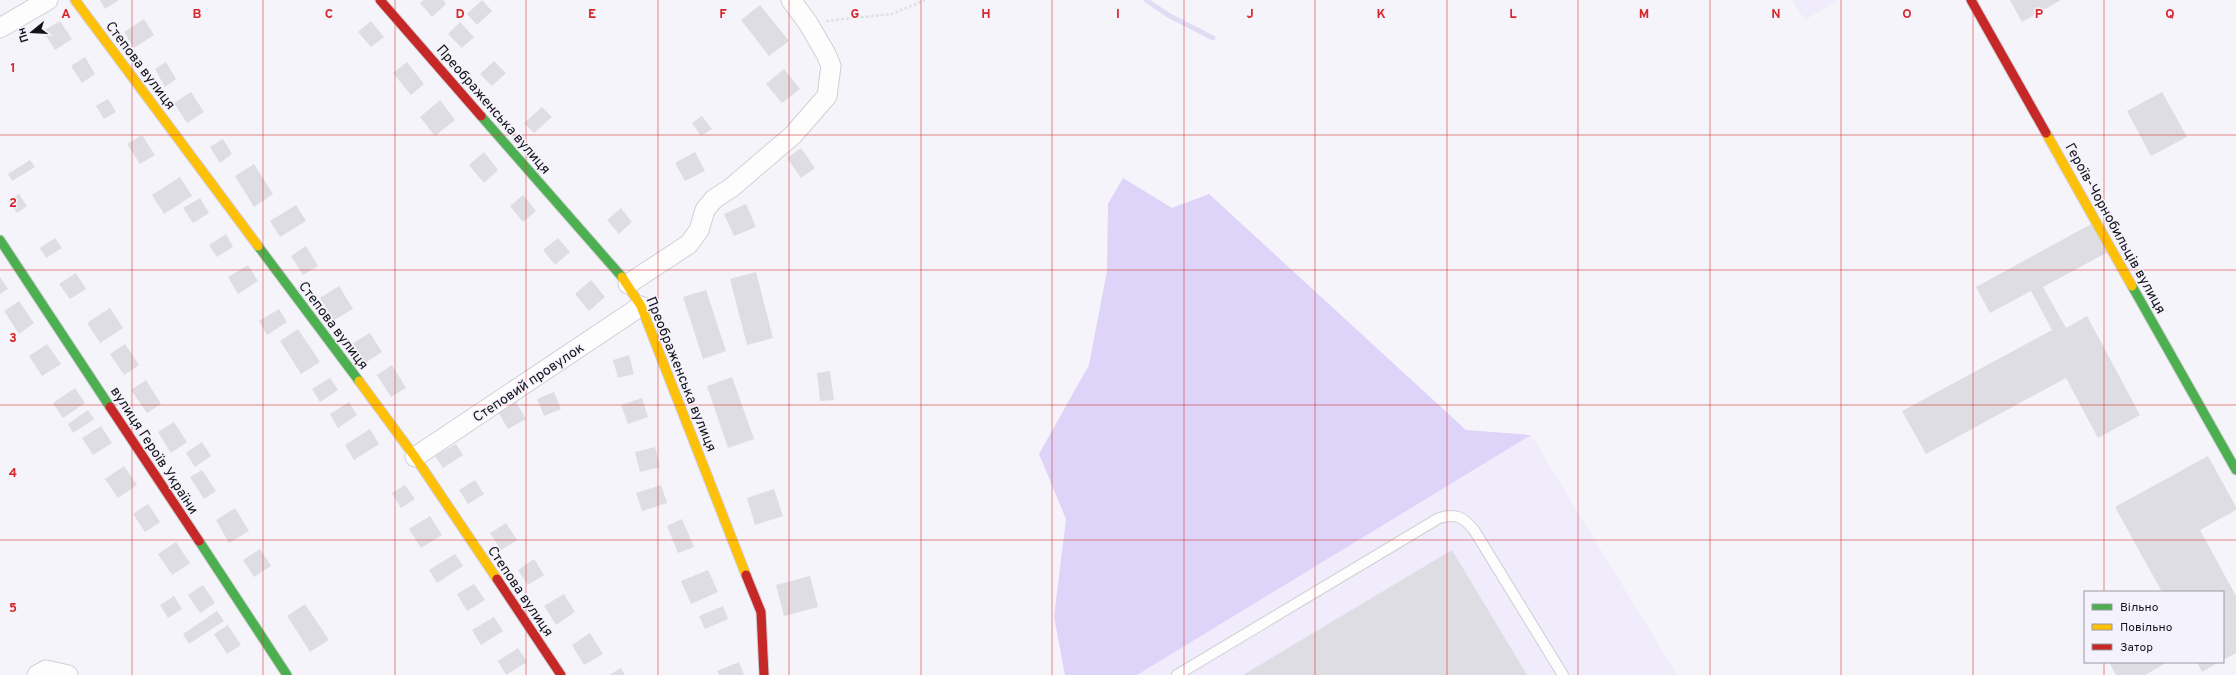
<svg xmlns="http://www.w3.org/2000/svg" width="2236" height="675" font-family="Overpass,sans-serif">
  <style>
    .built { fill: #f0ecfc }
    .green { fill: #ded4f9 }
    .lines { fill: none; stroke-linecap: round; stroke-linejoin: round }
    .stream { stroke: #e1dcf4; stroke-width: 5 }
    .building { fill: #dedde3 }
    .lane-casing { stroke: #d0cfd4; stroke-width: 12 }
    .street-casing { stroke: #d0cfd4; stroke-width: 21 }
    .fast-casing { stroke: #d0cfd4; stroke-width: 11 }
    .slow-casing { stroke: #d0cfd4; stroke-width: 11 }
    .jam-casing { stroke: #d0cfd4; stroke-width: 11 }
    .path { stroke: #e1e1e3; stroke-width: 2.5; stroke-dasharray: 3 2; stroke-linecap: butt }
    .lane { stroke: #fefdfe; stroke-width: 10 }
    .street { stroke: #fefdfe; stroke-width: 19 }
    .fast { stroke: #4caf50; stroke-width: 9 }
    .slow { stroke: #ffc107; stroke-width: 9 }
    .jam { stroke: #c62828; stroke-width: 9 }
    .grid { fill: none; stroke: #d62828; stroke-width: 1; stroke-opacity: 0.55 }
    .labels { text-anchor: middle; stroke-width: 3; stroke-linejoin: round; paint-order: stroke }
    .street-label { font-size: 14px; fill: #151319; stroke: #f4f2fc }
    .grid-label { font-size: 13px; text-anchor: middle; font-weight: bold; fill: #d62828; stroke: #f4f2fc; stroke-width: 3; stroke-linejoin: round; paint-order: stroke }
  </style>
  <rect width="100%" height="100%" fill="#f5f4fa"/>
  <path class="built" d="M1792 0H1838L1805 20Z
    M1531 435 1677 675H1137Z"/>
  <path class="green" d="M1123 178 1172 208 1209 194 1466 430 1531 435 1137 675H1065L1054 617 1066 519 1039 454 1089 365 1107 271 1108 204Z"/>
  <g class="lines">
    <path class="stream" d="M1146 0 1168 15 1213 38"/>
  </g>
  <path class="building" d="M100 0H119L105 9Z
    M424 0H443L446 4 432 17 420 3Z
    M482 0 492 11 477 25 467 14Z
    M2010 0H2061L2022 22Z
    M760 5 789 41 769 56 741 20Z
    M144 19 154 35 134 48 124 32Z
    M60 21 72 39 55 50 43 31Z
    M371 21 384 37 371 47 358 32Z
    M460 22 474 37 462 48 448 34Z
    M85 57 95 74 82 83 71 66Z
    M494 61 506 73 492 86 480 74Z
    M166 62 176 79 165 87 155 69Z
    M407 62 424 84 411 95 393 73Z
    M784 69 800 89 782 103 766 84Z
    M191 92 204 112 187 123 174 103Z
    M2162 92 2187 137 2151 156 2127 111Z
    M108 99 116 112 104 119 96 106Z
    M440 100 455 120 435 136 420 117Z
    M542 107 552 117 534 133 524 123Z
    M702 116 712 129 701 136 692 123Z
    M142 135 155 155 140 164 127 144Z
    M223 139 232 154 220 163 210 147Z
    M801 148 815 168 801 178 787 158Z
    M484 152 498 170 484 183 469 165Z
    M695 152 705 171 685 181 675 163Z
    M30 160 35 167 12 181 8 174Z
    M254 164 273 194 254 207 235 176Z
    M180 177 192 196 164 214 152 195Z
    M19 194 27 206 17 213 8 201Z
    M523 195 536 211 523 222 510 206Z
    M200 198 209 213 193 223 183 208Z
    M746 204 756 227 734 236 724 214Z
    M296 205 306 221 280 237 270 221Z
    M621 208 632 222 619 234 607 220Z
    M2093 223 2108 252 2043 287 2066 328 2087 316 2140 415 2098 438 2066 378 1926 454 1902 411 2052 330 2031 291 1990 313 1976 287Z
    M226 234 233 247 217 257 209 245Z
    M55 238 62 248 46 258 40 248Z
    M558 238 570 252 555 265 543 250Z
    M306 246 318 266 303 275 291 256Z
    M248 265 258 281 238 294 228 277Z
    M756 272 773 338 747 345 730 279Z
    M76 273 86 289 70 299 59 284Z
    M0 277 8 289 0 294Z
    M591 280 605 297 589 311 575 294Z
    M339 286 353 309 334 320 320 298Z
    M706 290 726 351 703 359 683 297Z
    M19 301 34 323 19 334 4 311Z
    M110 308 123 328 100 343 87 323Z
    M279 309 287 322 267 335 259 321Z
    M298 329 320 362 301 374 280 341Z
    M370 333 382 352 365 363 353 343Z
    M47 344 61 364 42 376 29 356Z
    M125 344 139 365 124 375 110 354Z
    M629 355 634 374 618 378 613 360Z
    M392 365 406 388 391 397 377 375Z
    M830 371 834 400 820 401 817 373Z
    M732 377 754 439 728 448 707 386Z
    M330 378 338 390 320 402 312 389Z
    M146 380 161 404 147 413 131 390Z
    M75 388 85 403 63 418 53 403Z
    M554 392 561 409 544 416 537 399Z
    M642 398 648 417 628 424 621 405Z
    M349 402 357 415 338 428 330 414Z
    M516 402 526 419 508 429 498 412Z
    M88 410 94 419 73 433 68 424Z
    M174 422 187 442 171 453 158 432Z
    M101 426 112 443 93 455 82 438Z
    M370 429 379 444 354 460 345 445Z
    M202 442 211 456 195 467 186 453Z
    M456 444 463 455 443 468 435 456Z
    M655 447 660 467 640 472 635 452Z
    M2208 456 2236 507V510L2200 530 2236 596V653L2223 660V592H2162L2115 507Z
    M124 466 137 485 118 498 105 479Z
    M202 470 216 491 204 499 190 477Z
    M475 480 484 494 468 504 459 490Z
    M405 485 415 499 401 508 392 493Z
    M661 485 667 503 642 511 636 493Z
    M774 489 783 516 755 525 747 498Z
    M148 504 160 522 145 532 133 514Z
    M235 508 249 531 229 543 216 520Z
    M430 516 442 535 421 548 409 529Z
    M682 519 694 547 678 553 667 526Z
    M506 523 517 540 501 550 490 533Z
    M176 542 190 563 172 575 158 554Z
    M260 549 271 566 254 577 243 560Z
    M1452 550 1527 675H1243Z
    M455 554 463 566 437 583 429 570Z
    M534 559 544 575 528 585 518 570Z
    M708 570 718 592 691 604 681 581Z
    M810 576 818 607 784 616 776 585Z
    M474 584 485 600 467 611 457 594Z
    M203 585 215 603 200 613 188 595Z
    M564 594 575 612 556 625 544 606Z
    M174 596 182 609 168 618 160 605Z
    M305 604 329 640 310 652 287 616Z
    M723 606 728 619 705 629 699 616Z
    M217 611 224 621 189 644 183 634Z
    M494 617 503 631 481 645 472 630Z
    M228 625 241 645 227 654 214 634Z
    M590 633 603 654 584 665 572 645Z
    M518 648 527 662 506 675 498 661Z
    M739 662 744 675H719L717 671Z
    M2109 662H2168L2145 675H2116Z
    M2197 662H2219L2202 672Z
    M621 668 625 675H609Z"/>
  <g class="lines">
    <defs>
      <path id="lane" d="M1177 675 1439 518C1456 513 1463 517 1474 530L1563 675"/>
      <path id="street" d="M0 28 48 0
        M628 284 689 244 699 230 705 210 714 199 731 188 793 135 827 96 831 66 826 54 808 23 791 0
        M415 457 641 306
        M37 675 46 670 68 675"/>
      <path id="fast" d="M481 116 622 277
        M0 240 110 407
        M258 246 359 381
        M2132 286 2236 470
        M199 541 287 675"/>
      <path id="slow" d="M75 0 258 246
        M2046 133 2132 286
        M622 277 641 306 746 575
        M359 381 415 457 497 579"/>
      <path id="jam" d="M380 0 481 116
        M1971 0 2046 133
        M110 407 199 541
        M746 575 761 612 764 675
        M497 579 561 675"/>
    </defs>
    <use href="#lane" class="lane-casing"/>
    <use href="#street" class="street-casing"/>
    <use href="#fast" class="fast-casing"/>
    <use href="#slow" class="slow-casing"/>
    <use href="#jam" class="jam-casing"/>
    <path class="path" d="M826 21 892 14 925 0"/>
    <use href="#lane" class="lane"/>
    <use href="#street" class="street"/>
    <use href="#fast" class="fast"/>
    <use href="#slow" class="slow"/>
    <use href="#jam" class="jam"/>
  </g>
  <path class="grid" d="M132 0V675M263 0V675M395 0V675M526 0V675M658 0V675M789 0V675M921 0V675M1052 0V675M1184 0V675M1315 0V675M1447 0V675M1578 0V675M1710 0V675M1841 0V675M1973 0V675M2104 0V592M0 135H2236M0 270H2236M0 405H2236M0 540H2236M2104 662V675"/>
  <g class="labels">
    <g class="street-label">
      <text transform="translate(141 65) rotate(53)" y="5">Степова вулиця</text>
      <text transform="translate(494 109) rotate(49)" y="5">Преображенська вулиця</text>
      <text transform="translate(2116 228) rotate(61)" y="5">Героїв-Чорнобильців вулиця</text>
      <text transform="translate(334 325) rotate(53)" y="5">Степова вулиця</text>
      <text transform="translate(682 374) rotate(68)" y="5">Преображенська вулиця</text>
      <text transform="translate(528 382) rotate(-34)" y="5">Степовий провулок</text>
      <text transform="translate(155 450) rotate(57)" y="5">вулиця Героїв України</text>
      <text transform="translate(521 591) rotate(56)" y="5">Степова вулиця</text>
    </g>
  </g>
  <g class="grid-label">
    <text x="66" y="18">A</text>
    <text x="197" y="18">B</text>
    <text x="329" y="18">C</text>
    <text x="460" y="18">D</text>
    <text x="592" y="18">E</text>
    <text x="723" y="18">F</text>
    <text x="855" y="18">G</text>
    <text x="986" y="18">H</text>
    <text x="1118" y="18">I</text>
    <text x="1250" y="18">J</text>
    <text x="1381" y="18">K</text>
    <text x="1513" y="18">L</text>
    <text x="1644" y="18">M</text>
    <text x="1776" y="18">N</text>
    <text x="1907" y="18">O</text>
    <text x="2039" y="18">P</text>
    <text x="2170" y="18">Q</text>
    <text x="13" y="72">1</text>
    <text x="13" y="207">2</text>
    <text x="13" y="342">3</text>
    <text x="13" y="477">4</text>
    <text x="13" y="612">5</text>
  </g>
  <rect x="2084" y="591" width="140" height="72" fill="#f4f2fc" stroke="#9b99a1"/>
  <rect x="2092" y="604" width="20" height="6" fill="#4caf50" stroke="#9b99a1"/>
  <text x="2120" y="611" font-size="12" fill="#151319">Вільно</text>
  <rect x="2092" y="624" width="20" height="6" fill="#ffc107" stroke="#9b99a1"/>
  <text x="2120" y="631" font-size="12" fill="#151319">Повільно</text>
  <rect x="2092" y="644" width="20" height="6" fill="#c62828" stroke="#9b99a1"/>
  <text x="2120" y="651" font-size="12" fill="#151319">Затор</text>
  <g transform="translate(32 32) rotate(252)" stroke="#f4f2fc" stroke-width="3" paint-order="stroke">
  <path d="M0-3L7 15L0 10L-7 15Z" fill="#151319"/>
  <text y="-6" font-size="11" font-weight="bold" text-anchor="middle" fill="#151319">Пн</text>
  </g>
</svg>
